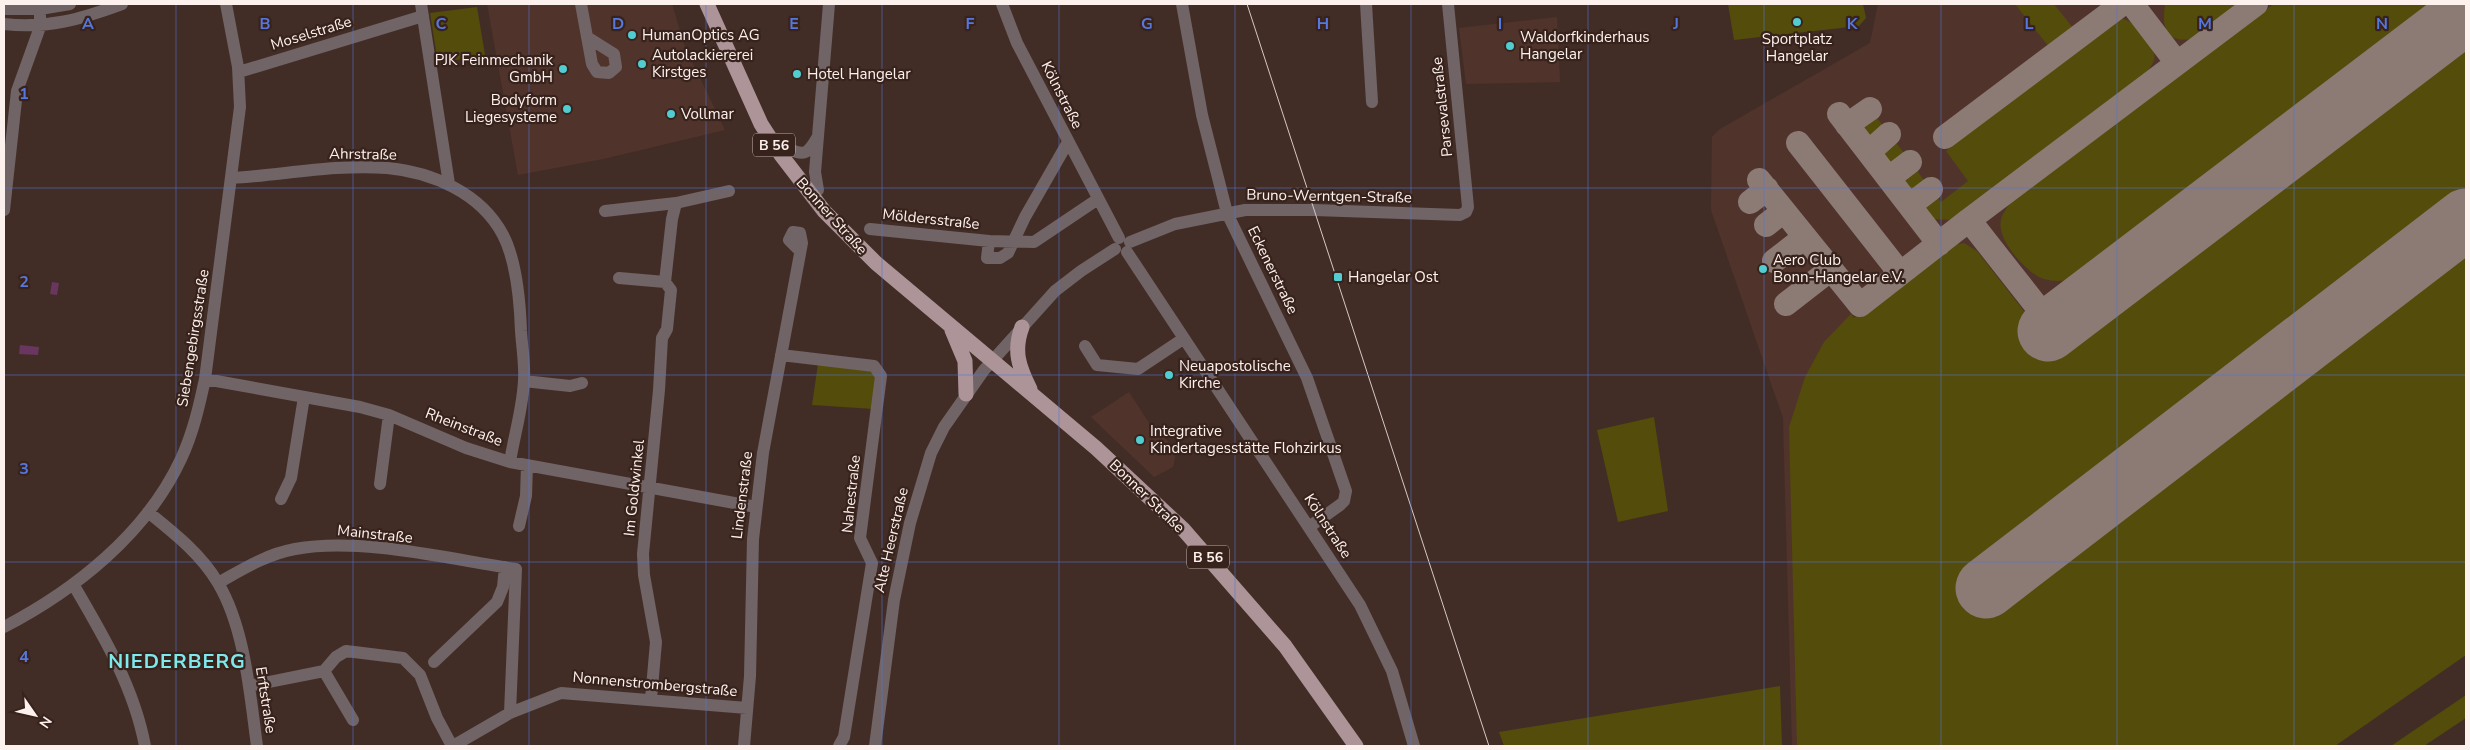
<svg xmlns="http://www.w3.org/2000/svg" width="2470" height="750" font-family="'Nunito Sans',sans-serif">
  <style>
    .built { fill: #50342b }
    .green { fill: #544c0b }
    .water { fill: #68365f }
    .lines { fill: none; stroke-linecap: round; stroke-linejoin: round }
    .taxiway { stroke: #8c7a75; stroke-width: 24 }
    .runway { stroke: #8c7a75; stroke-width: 61 }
    .minor { stroke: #706466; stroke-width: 12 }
    .major { stroke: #ac9498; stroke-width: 15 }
    .tram { stroke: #d6c8c4; stroke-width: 1 }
    .grid { fill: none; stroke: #5577de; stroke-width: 1; stroke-opacity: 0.55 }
    .poi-dot { fill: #51ccd1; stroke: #38231c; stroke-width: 2 }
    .labels { text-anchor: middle; stroke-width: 4.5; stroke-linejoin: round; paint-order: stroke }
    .shield { fill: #38231c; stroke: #c2b3af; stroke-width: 1 }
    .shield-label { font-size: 14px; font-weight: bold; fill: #fdf1ee }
    .street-label { font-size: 15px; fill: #fdf1ee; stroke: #38231c }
    .poi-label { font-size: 15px; fill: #fdf1ee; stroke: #38231c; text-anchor: start }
    .district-label { font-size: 20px; font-weight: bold; letter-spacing: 1px; fill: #7de9ec; stroke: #38231c }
    .grid-label { font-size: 16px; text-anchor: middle; font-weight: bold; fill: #5577de; stroke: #38231c; stroke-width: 4.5; stroke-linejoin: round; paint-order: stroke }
  </style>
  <rect width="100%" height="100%" fill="#422d26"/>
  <path class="built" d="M487 4H672L685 47 725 130 603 159 518 175Z
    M1878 4H2466V652L2329 746H1792L1783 418 1711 210 1712 137 1720 129 1870 43Z
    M1557 17 1560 82 1466 84 1459 28Z
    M1129 392 1151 426 1154 423 1176 453 1173 467 1154 477 1091 417Z"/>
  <path class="green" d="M1728 4H1863L1866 18 1859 26 1734 40Z
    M2015 4H2054L2073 28 2049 47Z
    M2165 4H2238L2191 39C2164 43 2162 25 2165 4Z
    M2274 4H2449L2086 276C2071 280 2059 283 2044 279 2027 274 1996 239 2001 220 2002 214 2007 208 2010 203Z
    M477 7 485 55 438 63 430 13Z
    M2119 18C2134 20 2150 36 2154 52 2156 59 2152 65 2148 71L1955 220 1930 219 1918 204 1929 196 1937 197 1941 202 1968 181 1946 151 2111 21Z
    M2466 41V655L2335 746H1797L1789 427 1805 377 1824 342 1851 314 1854 318 1950 246 1964 243 1977 251 2055 351Z
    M1869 114H1874L1884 127 1883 131 1870 139 1857 122Z
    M1892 138 1905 154 1904 161 1893 168 1877 149Z
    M1910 169H1916L1925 182 1921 188 1911 193 1897 176Z
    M818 364 873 370 879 378 874 409 812 405Z
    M1654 417 1668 511 1618 522 1597 430Z
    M1780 686 1782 746H1504L1499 732Z
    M2466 695V718L2424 746H2391Z"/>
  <path class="water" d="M52 282 59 283 57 295 50 294Z
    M20 345 39 347 38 355 19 354Z"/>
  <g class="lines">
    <path class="taxiway" d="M2132 4 2177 63
      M1839 114 1939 244
      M1847 125 1870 109
      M1945 137 2122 4
      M1798 143 1900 273
      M1870 151 1889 134
      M1889 178 1910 162
      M1759 180 1860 305 1969 220
      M1750 202 1767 189
      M1910 205 1931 189
      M1766 225 1784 211
      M1774 261 1805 237
      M1786 304 1831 269
      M2053 327 1969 220 2256 4"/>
    <path class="runway" d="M2048 331 2466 13
      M1986 588 2466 219"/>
    <path class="minor" d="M421 4 449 184
      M581 4 592 64 597 72 609 73 616 67 614 54 587 37
      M1002 4 1017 43 1119 238
      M1182 4 1202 115 1227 213 1307 378 1346 491 1344 501 1340 505 1309 527
      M1366 4 1372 102
      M4 9H40L70 4
      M4 24C48 29 81 19 122 4
      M239 72 423 16
      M787 148C804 156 807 155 817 138
      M232 178C283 175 335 164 387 168 432 172 481 193 503 235 516 260 520 303 521 331 522 347 525 364 524 380 523 407 514 436 510 462
      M818 190 815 172 829 4
      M676 203 729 191
      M4 210 17 91 40 27V9
      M605 211 676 203 672 219 665 282 671 290 667 329 662 338 659 390 643 554 644 575 656 642 651 699
      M870 229 989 241 1034 242 1098 199
      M989 241 987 258H1000L1008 253 1025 217 1068 142
      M1130 242 1175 224 1245 210H1314L1460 215 1466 212 1468 207 1448 4
      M1127 252 1360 605 1392 671 1414 746
      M619 278 665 282
      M1085 346 1097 365 1138 369 1183 339
      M781 355 874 366 881 376 860 538 872 563 844 737 839 746
      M205 379 360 407 389 415 466 448 510 462 756 507
      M524 381 570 386 582 383
      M380 484 389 415
      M281 499 291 478 304 397
      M148 512C174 533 201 554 218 583 245 628 250 695 257 746
      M519 526 526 496 527 465
      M218 583C243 569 267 554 295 549 361 537 449 559 516 569L510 713
      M73 584C103 635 134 687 145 746
      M4 627C75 590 146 534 181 459 193 433 199 407 205 379L240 107 238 67 226 4
      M434 662 497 602 503 587 505 567
      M324 671 353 720
      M249 686 324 671 336 657 346 651 403 658 420 675 437 718 452 746
      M453 746 510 713 561 693 747 708
      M744 746 750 676 753 539 763 453 802 243 800 233 793 232 789 240 799 250
      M875 746 894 600 910 523 931 453 944 427 984 370 1055 291 1081 271 1115 249"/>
    <path class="major" d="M707 4 761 124 781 155 824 211 876 263 1096 448 1183 529 1285 646 1356 746
      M1022 327C1013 351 1019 367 1030 389
      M952 330 965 361 966 394"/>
    <path class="tram" d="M1247 4 1489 746"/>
  </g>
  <path class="grid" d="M176 4V746M353 4V746M529 4V746M706 4V746M882 4V746M1059 4V746M1235 4V746M1411 4V746M1588 4V746M1764 4V746M1941 4V746M2117 4V746M2294 4V746M4 188H2466M4 375H2466M4 562H2466"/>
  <g class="poi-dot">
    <circle cx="1797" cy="22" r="5"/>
    <circle cx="632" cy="35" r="5"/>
    <circle cx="1510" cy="46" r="5"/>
    <circle cx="642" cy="64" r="5"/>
    <circle cx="563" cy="69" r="5"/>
    <circle cx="797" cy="74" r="5"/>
    <circle cx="567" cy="109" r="5"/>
    <circle cx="671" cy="114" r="5"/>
    <circle cx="1763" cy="269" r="5"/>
    <rect x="1333" y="272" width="10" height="10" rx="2.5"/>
    <circle cx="1169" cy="375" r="5"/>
    <circle cx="1140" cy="440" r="5"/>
  </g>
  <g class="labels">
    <g class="shield">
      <rect x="753" y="133.5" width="42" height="23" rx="4"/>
      <rect x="1187" y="545.5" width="42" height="23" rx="4"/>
    </g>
    <g class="shield-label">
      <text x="774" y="150">B 56</text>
      <text x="1208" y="562">B 56</text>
    </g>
    <g class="street-label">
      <text transform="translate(311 33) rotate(-17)" y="5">Moselstraße</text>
      <text transform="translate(1062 95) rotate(63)" y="5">Kölnstraße</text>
      <text transform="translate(1442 107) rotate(-96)" y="5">Parsevalstraße</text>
      <text transform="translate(363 154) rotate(1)" y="5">Ahrstraße</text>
      <text transform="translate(1329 196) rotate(1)" y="5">Bruno-Werntgen-Straße</text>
      <text transform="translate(832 216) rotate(48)" y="5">Bonner Straße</text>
      <text transform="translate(931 219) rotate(6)" y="5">Möldersstraße</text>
      <text transform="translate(1273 270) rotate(64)" y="5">Eckenerstraße</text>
      <text transform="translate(193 338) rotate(-81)" y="5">Siebengebirgsstraße</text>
      <text transform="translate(464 427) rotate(21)" y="5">Rheinstraße</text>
      <text transform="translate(634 488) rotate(-84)" y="5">Im Goldwinkel</text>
      <text transform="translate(851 494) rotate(-84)" y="5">Nahestraße</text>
      <text transform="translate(742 495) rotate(-83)" y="5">Lindenstraße</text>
      <text transform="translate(1147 496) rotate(44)" y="5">Bonner Straße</text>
      <text transform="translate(1328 526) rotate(57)" y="5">Kölnstraße</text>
      <text transform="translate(375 534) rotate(6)" y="5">Mainstraße</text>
      <text transform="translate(891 540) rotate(-77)" y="5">Alte Heerstraße</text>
      <text transform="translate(655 684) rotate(5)" y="5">Nonnenstrombergstraße</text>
      <text transform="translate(266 700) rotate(81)" y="5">Erftstraße</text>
    </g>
    <g class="poi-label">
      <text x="642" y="40">HumanOptics AG</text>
      <text x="1520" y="42">Waldorfkinderhaus<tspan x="1520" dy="17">Hangelar</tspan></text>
      <text x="1797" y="44" text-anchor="middle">Sportplatz<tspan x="1797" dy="17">Hangelar</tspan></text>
      <text x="652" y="60">Autolackiererei<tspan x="652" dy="17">Kirstges</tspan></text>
      <text x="553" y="65" text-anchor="end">PJK Feinmechanik<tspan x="553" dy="17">GmbH</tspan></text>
      <text x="807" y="79">Hotel Hangelar</text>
      <text x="557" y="105" text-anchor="end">Bodyform<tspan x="557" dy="17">Liegesysteme</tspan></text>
      <text x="681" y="119">Vollmar</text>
      <text x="1773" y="265">Aero Club<tspan x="1773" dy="17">Bonn-Hangelar e.V.</tspan></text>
      <text x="1348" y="282">Hangelar Ost</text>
      <text x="1179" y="371">Neuapostolische<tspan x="1179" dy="17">Kirche</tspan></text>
      <text x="1150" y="436">Integrative<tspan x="1150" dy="17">Kindertagesstätte Flohzirkus</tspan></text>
    </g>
    <g class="district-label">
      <text x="177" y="668">NIEDERBERG</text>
    </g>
  </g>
  <g class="grid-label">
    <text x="88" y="29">A</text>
    <text x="265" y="29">B</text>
    <text x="441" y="29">C</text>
    <text x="618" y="29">D</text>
    <text x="794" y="29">E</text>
    <text x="970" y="29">F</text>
    <text x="1147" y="29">G</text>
    <text x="1323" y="29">H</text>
    <text x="1500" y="29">I</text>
    <text x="1676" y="29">J</text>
    <text x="1852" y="29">K</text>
    <text x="2029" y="29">L</text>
    <text x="2205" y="29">M</text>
    <text x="2382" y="29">N</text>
    <text x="24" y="99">1</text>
    <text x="24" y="287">2</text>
    <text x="24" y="474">3</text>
    <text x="24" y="662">4</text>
  </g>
  <rect width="2470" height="750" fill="none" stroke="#fdf1ee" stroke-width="10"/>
  <g transform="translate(35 715) rotate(124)" stroke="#38231c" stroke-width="4" paint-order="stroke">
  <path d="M0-4L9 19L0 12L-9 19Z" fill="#fdf1ee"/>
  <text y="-8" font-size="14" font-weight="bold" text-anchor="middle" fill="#fdf1ee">N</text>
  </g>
</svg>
